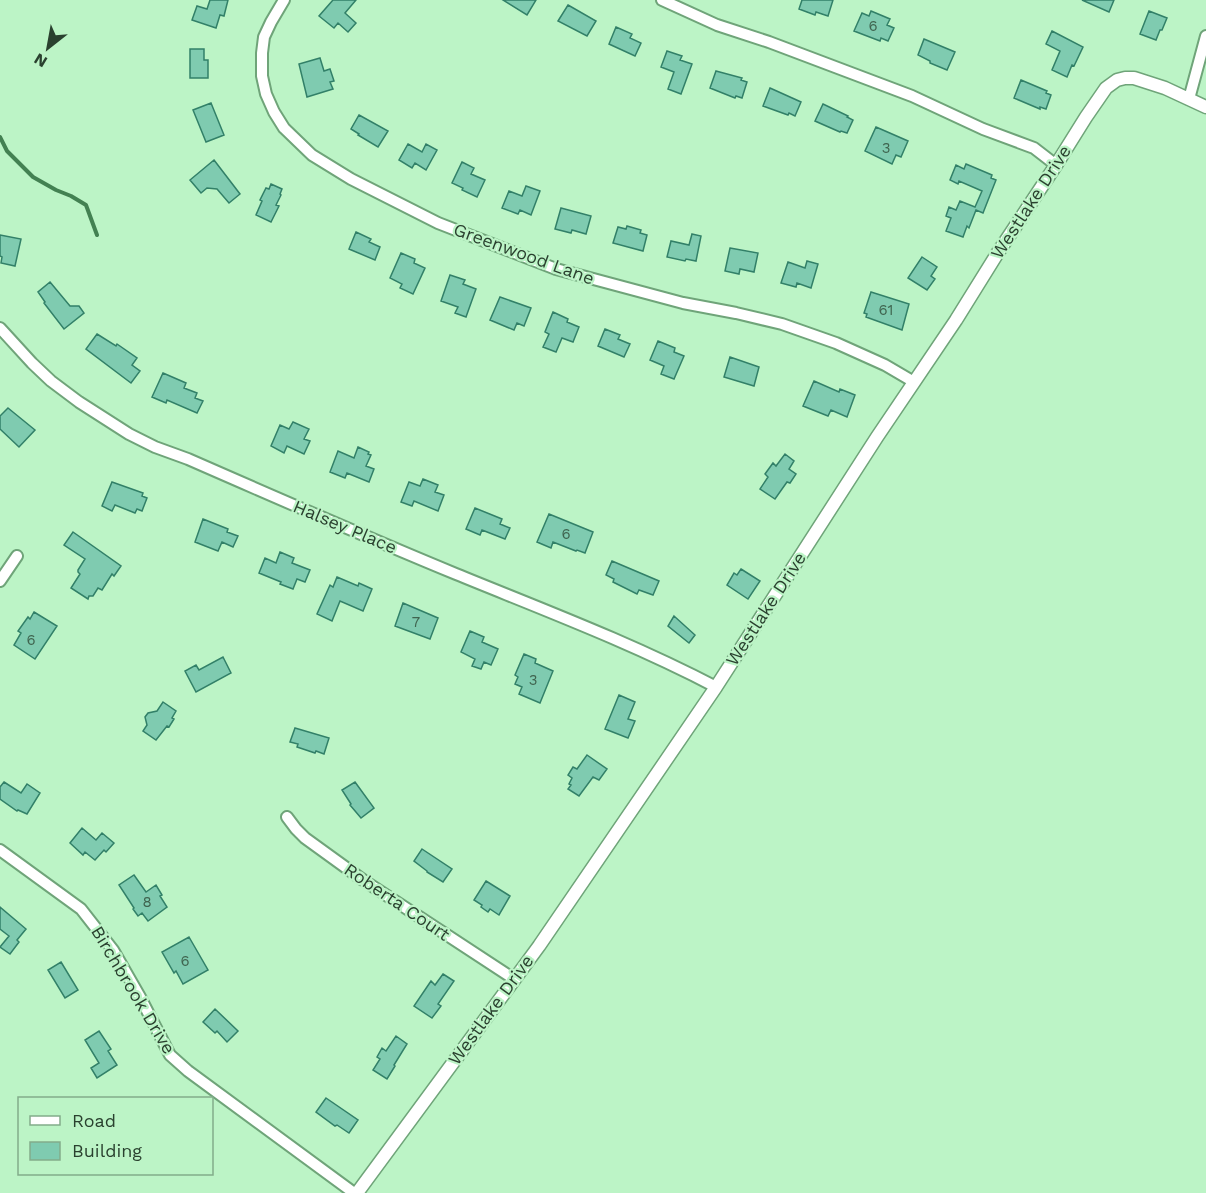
<svg xmlns="http://www.w3.org/2000/svg" width="1206" height="1193" font-family="'Work Sans',sans-serif">
  <style>
    .lines { fill: none; stroke-linecap: round; stroke-linejoin: round }
    .stream { stroke: #438152; stroke-width: 4 }
    .building { fill: #7fcbb0; stroke: #328068; stroke-width: 1.5 }
    .minor-casing { stroke: #6fa479; stroke-width: 14 }
    .tertiary-casing { stroke: #6fa479; stroke-width: 15 }
    .minor { stroke: #fff; stroke-width: 10 }
    .tertiary { stroke: #fff; stroke-width: 12 }
    .labels { text-anchor: middle; stroke-width: 4.5; stroke-linejoin: round; paint-order: stroke }
    .number-label { font-size: 15px; fill: #3f644f }
    .street-label { font-size: 18px; fill: #2a412f; stroke: #bcf4c6 }
  </style>
  <rect width="100%" height="100%" fill="#bcf4c6"/>
  <g class="lines">
    <path class="stream" d="M0 137 7 151 33 177 56 190 71 196 86 205 97 235"/>
  </g>
  <path class="building" d="M210 0H228L224 16 220 15 216 28 192 20 197 6 207 9Z
    M333 0H356L345 13 356 23 348 32 338 23 334 28 319 16Z
    M503 0H536L527 15Z
    M802 0H833L828 16 816 12 815 15 799 9Z
    M1082 0H1114L1109 12Z
    M568 5 596 21 587 36 558 21Z
    M871 11 890 19 887 25 894 28 888 41 881 38 880 41 854 31 862 13 869 16Z
    M1149 11 1167 18 1162 30H1160L1156 40 1140 34Z
    M616 27 632 34 630 38 641 43 635 56 609 44Z
    M1052 31 1083 47 1074 66 1072 65 1067 77 1052 70 1060 51 1046 44Z
    M924 39 955 52 947 70 930 63V61L918 55Z
    M190 49H204V60H208V78H190Z
    M667 51 682 56 680 60 692 64 681 94 668 89 674 72 661 67Z
    M320 58 324 71 330 69 334 81 330 82 333 89 307 97 299 64Z
    M716 71 742 78 741 80 747 82 742 98 736 96 735 98 710 88Z
    M1021 80 1047 91 1046 93 1051 95 1046 109 1040 107V109L1014 98Z
    M770 88 801 102 795 116 789 113 788 115 763 106Z
    M211 103 224 135 206 142 193 110Z
    M823 104 848 116 847 117 853 120 847 133 841 131 840 132 815 121Z
    M359 115 388 131 378 147 358 135 359 134 351 129Z
    M876 127 908 141 901 157 896 155 892 164 865 151Z
    M408 144 422 152 426 144 437 150 426 170 415 163 412 168 399 160Z
    M214 160 240 194 229 203 217 189 207 188 201 193 190 180Z
    M462 162 474 168 471 174 485 180 477 197 462 190 463 188 452 183Z
    M966 164 992 175 991 178 996 180 983 213 976 210 969 228 967 226 963 237 946 231 951 218 946 216 949 207 956 210 960 201 975 207 982 191 959 181 958 184 950 180 956 165 964 169Z
    M271 184 282 189 280 194 281 195 276 205 279 206 271 222 256 215 262 201 260 200 266 188 269 189Z
    M526 186 540 191 531 215 520 210 518 214 502 208 509 191 522 196Z
    M561 208 591 216 586 234 572 230 571 233 555 229Z
    M627 226 641 230 640 233 647 235 643 251 613 243 618 227 626 229Z
    M356 232 371 239 369 242 380 247 375 260 349 249Z
    M692 234 701 236 696 261 686 259 685 261 667 257 671 241 689 245Z
    M0 235 21 239 15 266 1 263 2 257 0 256Z
    M730 248 758 253 754 272 740 269 739 274 725 271Z
    M401 253 415 259 414 263 425 268 413 294 400 288 402 284 390 278Z
    M922 257 937 267 931 276 935 279 927 290 908 278Z
    M807 261 818 264 811 288 797 283 796 287 781 283 788 262 805 268Z
    M450 275 465 280 463 284 476 289 466 317 455 313 458 307 441 301Z
    M50 282 70 306H79L84 313 64 329 44 303 45 302 38 292Z
    M871 292 909 304 902 330 866 317 867 314 864 313Z
    M500 297 531 308 524 326 517 323 514 330 490 320Z
    M553 312 568 319 567 322 579 327 573 342 562 338 556 352 543 347 549 334 545 332Z
    M605 329 620 335 618 339 630 344 624 357 598 346Z
    M97 334 116 346 117 344 137 358 132 365 140 371 131 383 86 349Z
    M658 341 675 348 674 352 684 356 674 379 661 374 664 366 650 360Z
    M730 357 759 367 754 386 724 377Z
    M163 373 186 383 184 388 197 393 195 398 203 401 197 413 167 400 166 403 152 397Z
    M814 381 839 392 840 389 855 395 847 417 831 410 828 416 803 406Z
    M8 408 35 430 19 447 0 429V416Z
    M293 422 309 429 304 439 310 441 304 454 287 446 284 453 271 446 280 425 289 429Z
    M358 447 369 452 368 454 371 455 366 466 374 469 369 482 347 473 345 478 330 472 338 451 354 458Z
    M785 454 794 461 789 469 796 474 790 483 787 482 775 499 760 489 768 477 765 474 773 463 776 466Z
    M423 479 438 485 435 492 444 495 438 511 414 501 412 506 401 502 409 482 420 486Z
    M112 482 143 493 142 496 147 498 142 511 137 509 135 513 115 505 112 511 102 506Z
    M475 508 502 519 500 524 510 528 505 539 482 530 480 535 466 529Z
    M549 514 593 532 585 553 577 550 576 551 553 542 551 548 537 542Z
    M203 519 228 529 227 532 238 536 233 547 222 542 218 551 195 542Z
    M73 532 121 566 114 576 112 574 102 590 98 588 93 596H89L88 599 71 588 80 574 78 572V570L85 559 64 545Z
    M280 552 294 558 292 563 310 570 305 582 297 579 293 589 280 584 281 582 259 573 265 558 276 563Z
    M612 561 659 581 653 595 639 590 637 594 613 582 614 579 606 575Z
    M741 569 760 581 748 599 727 585 734 573 737 575Z
    M337 577 358 586 359 583 372 589 363 611 340 601 332 621 317 614 330 585 333 587Z
    M403 603 438 618 430 639 395 626Z
    M34 612 57 626 35 659 14 645 21 633 18 631 28 617 30 619Z
    M674 616 695 635 689 643 668 626Z
    M470 631 484 637 482 642 498 649 491 665 484 662 481 669 472 666 475 659 461 652Z
    M524 654 536 659 535 663 553 671 540 703 519 694 522 687 515 684 518 677 515 675Z
    M223 657 231 673 196 692 185 671 196 665 199 670Z
    M619 695 635 702 628 719 635 721 628 738 605 729Z
    M163 702 176 711 172 718 174 719 169 727 167 726 156 740 143 731 147 725 145 717 148 713 157 711Z
    M295 728 329 738 324 754 316 751 315 753 297 747 298 744 290 742Z
    M587 755 607 769 599 780 593 777 579 796 568 789 571 785 569 784 572 778 568 775 573 767 577 769Z
    M4 782 21 793 27 784 40 793 27 814 18 810 17 811 0 799V787Z
    M355 782 374 808 361 818 350 805 351 804 342 790Z
    M82 828 96 840 102 833 114 843 106 852 104 850 95 860 85 852 83 855 70 843Z
    M422 849 452 869 443 882 427 872V871L414 861Z
    M134 875 146 892 156 885 162 895 160 896 167 907 148 921 142 913 138 916 133 909 134 908 119 885Z
    M486 881 510 896 499 915 490 909 488 912 481 907 482 905 474 900Z
    M0 907 26 929 17 940 19 942 10 954 0 947 9 936 0 929Z
    M189 937 208 970 183 984 176 971 174 973 162 952Z
    M61 962 78 990 65 998 48 970Z
    M443 974 454 981 438 1004 441 1006 432 1018 414 1006 431 981 435 985Z
    M215 1009 238 1031 227 1042 217 1031 215 1033 203 1022Z
    M99 1031 111 1049 108 1051 117 1065 97 1078 91 1068 99 1063 85 1040Z
    M396 1036 407 1044 394 1065 395 1066 387 1079 373 1070 380 1059 377 1057 382 1048 386 1051Z
    M326 1098 358 1120 349 1133 337 1125 335 1126 316 1112Z"/>
  <g class="lines">
    <defs>
      <path id="minor" d="M284 0 271 22 264 37 262 53V76L266 94 274 112 284 128 312 155 351 179 438 223 556 269 683 303 736 313 782 324 836 343 885 365 914 382
        M662 0 717 25 769 42 912 96 983 129 1034 148 1056 165
        M1189 99 1206 36
        M0 328 32 363 51 381 79 402 129 434 155 447 188 459C277 498 366 537 456 574 544 610 632 643 716 687
        M0 581 17 556
        M287 817 296 829 305 838 363 880 514 979
        M0 850 81 909 113 950 140 997 170 1055 188 1071 354 1193"/>
      <path id="tertiary" d="M357 1193 539 946 716 687 877 437 956 320 997 254 1056 165 1086 117 1106 88 1117 80 1125 78H1134L1165 88 1206 107"/>
    </defs>
    <use href="#minor" class="minor-casing"/>
    <use href="#tertiary" class="tertiary-casing"/>
    <use href="#minor" class="minor"/>
    <use href="#tertiary" class="tertiary"/>
  </g>
  <g class="labels">
    <g class="number-label">
      <text x="873" y="31">6</text>
      <text x="886" y="153">3</text>
      <text x="886" y="315">61</text>
      <text x="566" y="539">6</text>
      <text x="416" y="627">7</text>
      <text x="31" y="645">6</text>
      <text x="533" y="685">3</text>
      <text x="147" y="907">8</text>
      <text x="185" y="966">6</text>
    </g>
    <g class="street-label">
      <text transform="translate(1031 202) rotate(-57)" y="6">Westlake Drive</text>
      <text transform="translate(524 254) rotate(20)" y="6">Greenwood Lane</text>
      <text transform="translate(345 527) rotate(23)" y="6">Halsey Place</text>
      <text transform="translate(766 609) rotate(-57)" y="6">Westlake Drive</text>
      <text transform="translate(397 902) rotate(34)" y="6">Roberta Court</text>
      <text transform="translate(133 990) rotate(59)" y="6">Birchbrook Drive</text>
      <text transform="translate(491 1010) rotate(-54)" y="6">Westlake Drive</text>
    </g>
  </g>
  <rect x="18" y="1097" width="195" height="78" fill="#bcf4c6" stroke="#82ac8a" stroke-width="1.5"/>
  <rect x="30" y="1116" width="30" height="9" fill="#ffffff" stroke="#82ac8a" stroke-width="1.5"/>
  <text x="72" y="1127" font-size="18" fill="#2a412f">Road</text>
  <rect x="30" y="1142" width="30" height="18" fill="#7fcbb0" stroke="#82ac8a" stroke-width="1.5"/>
  <text x="72" y="1157" font-size="18" fill="#2a412f">Building</text>
  <g transform="translate(48 48) rotate(211)" stroke="#bcf4c6" stroke-width="4.5" paint-order="stroke">
  <path d="M0-4.5L10 22L0 15L-10 22Z" fill="#2a412f"/>
  <text y="-9" font-size="16" font-weight="bold" text-anchor="middle" fill="#2a412f">N</text>
  </g>
</svg>
